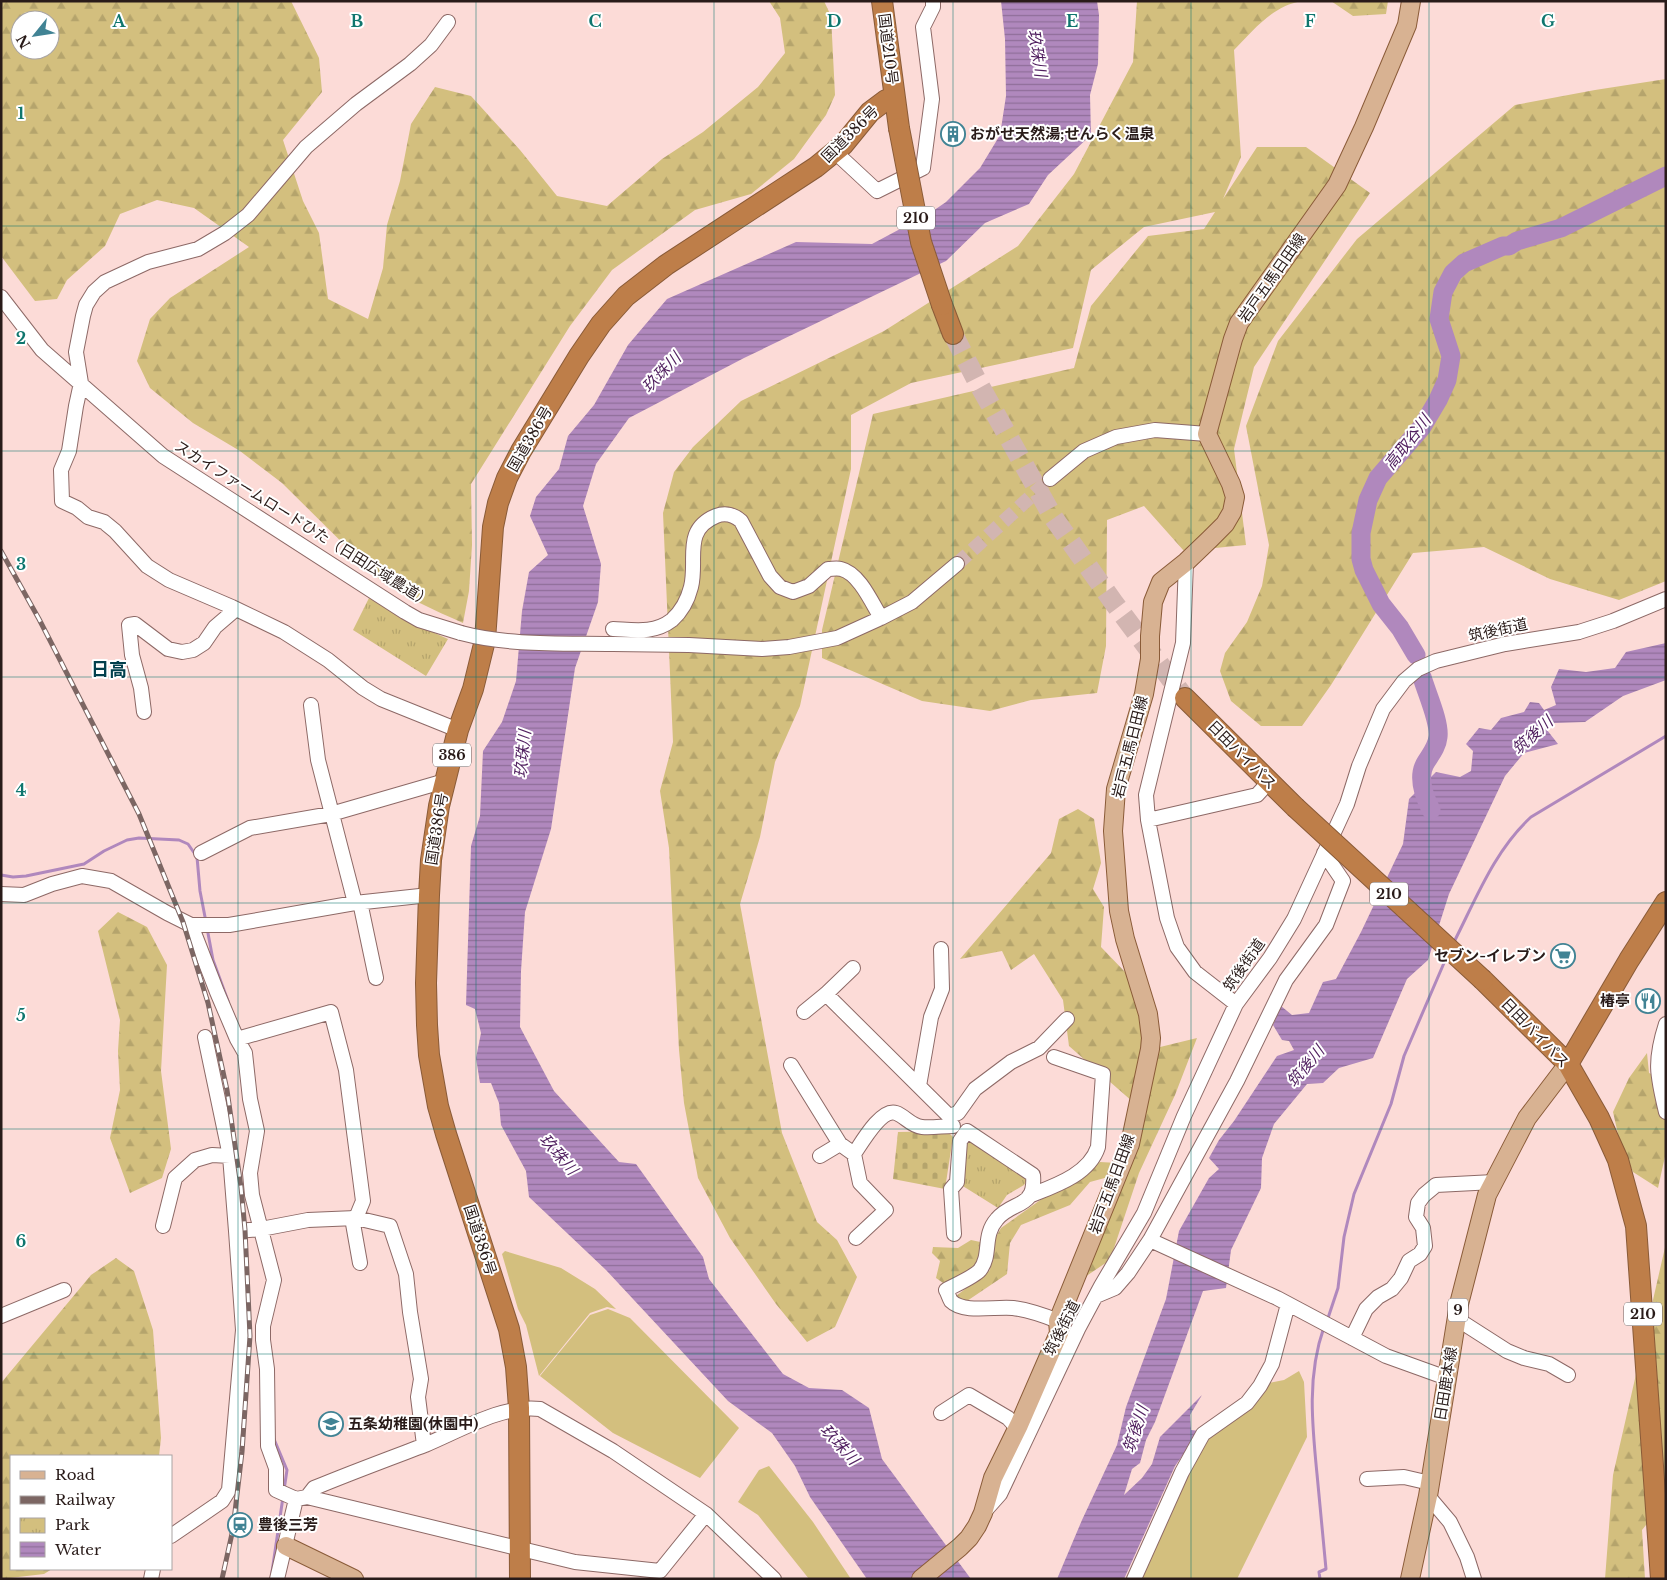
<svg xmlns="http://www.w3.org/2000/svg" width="1667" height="1580" font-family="'Libre Baskerville','Noto Sans JP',serif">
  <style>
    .grass { fill: #d3bf7e }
    .forest { fill: url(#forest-firs); fill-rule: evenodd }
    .cemetery { fill: url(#cemetery-stones) }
    .park { fill: url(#park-tufts) }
    .water { fill: url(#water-rules) }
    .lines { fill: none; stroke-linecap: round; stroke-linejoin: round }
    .stream { stroke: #b088bd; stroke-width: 3 }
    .river { stroke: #b088bd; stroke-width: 19 }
    .minor-tunnel { stroke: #d2b5b1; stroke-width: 14; stroke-dasharray: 14 7; stroke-linecap: butt }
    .highway-tunnel { stroke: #d2b5b1; stroke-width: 20; stroke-dasharray: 20 10; stroke-linecap: butt }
    .minor-casing { stroke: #8d6966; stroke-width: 16 }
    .major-casing { stroke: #8a5b38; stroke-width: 20 }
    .highway-casing { stroke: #8a5b38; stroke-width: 22 }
    .minor { stroke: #fff; stroke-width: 14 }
    .major { stroke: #d8b292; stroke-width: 18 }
    .highway { stroke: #be7e49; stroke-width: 20 }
    .rail-casing { stroke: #7c6663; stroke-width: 5 }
    .rail { stroke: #fff; stroke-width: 3; stroke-dasharray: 9; stroke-linecap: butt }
    .minor-bridge-casing { stroke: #8d6966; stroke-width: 16; stroke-linecap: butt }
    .highway-bridge-casing { stroke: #8a5b38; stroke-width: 22; stroke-linecap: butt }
    .minor-bridge { stroke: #fff; stroke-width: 14 }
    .highway-bridge { stroke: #be7e49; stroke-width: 20 }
    .grid { fill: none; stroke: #0f766e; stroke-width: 1; stroke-opacity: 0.55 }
    .labels { text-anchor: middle; stroke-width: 4; stroke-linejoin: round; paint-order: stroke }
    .shield { fill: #fff; stroke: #695f5e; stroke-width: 1 }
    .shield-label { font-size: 14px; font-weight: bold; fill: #291b19 }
    .street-label { font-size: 15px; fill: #291b19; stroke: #fff }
    .poi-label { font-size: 15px; font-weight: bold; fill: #291b19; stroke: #fff; text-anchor: start }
    .water-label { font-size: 16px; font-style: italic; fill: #501f5f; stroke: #fff }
    .quarter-label { font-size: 18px; font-weight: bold; fill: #02404d; stroke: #fff }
    .grid-label { font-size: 16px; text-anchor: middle; font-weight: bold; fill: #0f766e; stroke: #fff; stroke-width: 4; stroke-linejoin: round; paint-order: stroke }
  </style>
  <defs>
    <pattern id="forest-firs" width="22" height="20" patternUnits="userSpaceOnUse" patternTransform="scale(1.25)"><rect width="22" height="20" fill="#d3bf7e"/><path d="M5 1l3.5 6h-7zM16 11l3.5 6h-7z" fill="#b5a46c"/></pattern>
    <pattern id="cemetery-stones" width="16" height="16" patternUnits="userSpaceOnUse" patternTransform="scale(1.25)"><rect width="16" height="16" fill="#d3bf7e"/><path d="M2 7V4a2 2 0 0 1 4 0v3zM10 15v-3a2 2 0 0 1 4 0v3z" fill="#b5a46c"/></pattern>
    <pattern id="park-tufts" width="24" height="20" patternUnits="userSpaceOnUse" patternTransform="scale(1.25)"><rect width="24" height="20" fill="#d3bf7e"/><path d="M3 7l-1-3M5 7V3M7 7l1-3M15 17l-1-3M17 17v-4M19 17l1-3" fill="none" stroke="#b5a46c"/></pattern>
    <pattern id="water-rules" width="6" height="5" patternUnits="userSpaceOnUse" patternTransform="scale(1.25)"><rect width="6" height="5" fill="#b088bd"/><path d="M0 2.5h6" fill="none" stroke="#8f6e99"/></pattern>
  </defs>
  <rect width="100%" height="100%" fill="#fcdbd7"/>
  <path class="grass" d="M505 1251 561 1268 595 1289 616 1309 607 1307 590 1313 539 1376 526 1325 518 1309 502 1254Z
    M608 1309 630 1318 739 1428 700 1478 613 1433 540 1376 590 1315Z
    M1299 1371 1304 1382 1307 1437 1237 1579H1140L1186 1471 1207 1439 1269 1383 1284 1380Z
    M769 1466 813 1522 851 1579H809L758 1515 738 1502 759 1470Z"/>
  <path class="forest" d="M1 1H291L319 58 322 92 283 140 303 201 319 233 328 299 368 319 383 268 387 225 400 181 411 124 435 87 471 96 520 150 557 196 607 206 662 159 703 132 758 87 785 53 780 18 769 1H824L831 16 835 95 826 115 794 159 751 194 695 210 612 270 570 326 471 484 472 545 469 591 463 623C434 610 404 597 378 578L282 483 240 451 193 423 150 388 137 361 150 319 170 298 249 247 194 208 157 200 120 214 105 246 67 280 57 299 35 301 1 256ZM20 20H50V50H20Z
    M1137 1H1302C1272 6 1254 30 1234 50L1241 157 1223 199 1257 147H1306L1370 193 1254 367 1234 449 1246 545 1184 551 1144 506 1107 520 1106 646 1097 693 1031 700 990 711 922 701 822 658V630L873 414 1074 368 1091 306 1148 236 1204 229 1215 212 1144 227 1091 270 1073 348 911 383 851 415V469L800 706 775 762 760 837 740 904 782 1133 817 1222 837 1240 857 1277 835 1327 807 1342 776 1304 730 1238 698 1178 684 1103 679 1050 669 848 660 791 673 742 663 513 674 472 693 447 741 401 884 331 1018 246 1074 174 1133 62Z
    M1331 1H1388L1386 14 1353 16Z
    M1666 79V581L1619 600 1550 579 1484 547 1413 553 1331 685 1302 726H1261L1231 701 1220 671 1225 653 1247 622 1262 586 1269 545 1246 426 1278 341 1357 239 1515 105 1595 90Z
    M1078 809 1094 819 1101 863 1093 889 1104 907 1101 947 1125 972 1156 1048 1197 1038 1175 1095 1139 1173 1110 1260 1079 1281 1141 1109 1069 1046 1063 1000 1034 954 1011 970 1002 951 960 959 1051 853 1059 819Z
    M118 912 147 927 167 965 161 1071 171 1149 162 1178 130 1193 110 1138 120 1090 118 1051 120 1020 98 931Z
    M1647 1053 1649 1073 1666 1080V1152L1658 1188 1633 1172 1620 1143 1613 1112 1629 1078Z
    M1100 1162 1118 1163 1112 1176 1090 1182 1070 1205 1021 1225 1010 1243 1007 1274 964 1303 956 1296 990 1270 993 1242 1001 1228 1046 1196 1066 1187Z
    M971 1240 985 1243 984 1258 969 1272 946 1285 936 1278 940 1261 932 1253 933 1247 958 1248Z
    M1666 1243V1500L1642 1530 1645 1579H1605L1613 1475Z
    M116 1258 134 1271 153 1330 161 1438 159 1456H11V1569H52L44 1574 1 1579V1383L91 1275Z"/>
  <path class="cemetery" d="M947 1131 953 1137 945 1189 893 1179 898 1132Z"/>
  <path class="park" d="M369 598 410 622 448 639 426 676 353 630Z
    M967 1134 1030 1175 1024 1185 1007 1195 998 1208 958 1183Z"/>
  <path class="water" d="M1001 1H1097L1099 15 1098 64 1090 95 1091 135 1048 175 1029 204 985 223 946 261 744 358 629 418 596 464 583 506 601 564 598 602 575 668 551 829 525 912 521 971 520 1027 554 1091 619 1162 636 1164 703 1257 709 1279 783 1374 809 1388 842 1390 869 1408 882 1459 971 1579H867L810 1497 795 1466 772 1433 728 1401 606 1270 529 1197 526 1171 501 1125 499 1103 491 1083H480L476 1058 481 1033 475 1009 466 1005 471 846 480 816 483 751 502 722 516 681 522 611 529 572 548 555 530 516 536 497 559 469 568 436 594 405 628 345 667 299 796 242 872 244 930 213 946 202 980 168 1000 135 1006 96 1005 39Z
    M1666 643V680L1623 696 1585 722 1553 723 1547 730 1558 744 1524 753 1505 776 1449 894 1428 960 1407 979 1373 1058 1339 1068 1323 1083 1307 1084 1274 1124 1262 1158 1261 1188 1231 1250 1226 1288 1203 1291 1155 1422 1146 1440 1140 1463 1132 1469 1124 1495 1142 1478 1152 1464 1160 1437 1202 1395 1190 1415 1191 1430 1200 1431 1175 1466 1124 1579H1057L1082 1520 1117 1445 1126 1407 1166 1299 1179 1231 1209 1178 1219 1169 1209 1158 1219 1140 1234 1121 1277 1056 1294 1050 1289 1041 1282 1040 1273 1025 1281 1006 1292 1015 1309 1013 1323 982 1336 979 1361 932 1403 844 1409 799 1436 772 1460 777 1471 771 1473 751 1466 744 1479 728 1491 730 1501 718 1524 712 1530 702 1539 703 1544 710 1556 705 1551 687 1559 669 1586 672 1615 668 1626 652Z"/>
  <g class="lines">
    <path class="stream" d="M1 875 13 877 26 876 84 864 104 851 127 840 139 838 179 840 188 844 197 857 200 891 206 922
      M207 928 213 960 228 1001
      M1453 944C1476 899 1494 851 1531 817L1666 736
      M1327 1321 1338 1288 1344 1237 1354 1194 1391 1104 1404 1056 1447 956
      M274 1439 287 1470 284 1490
      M272 1572 283 1497
      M1320 1579 1319 1572 1326 1569C1323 1538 1320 1506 1317 1474 1312 1424 1307 1375 1324 1327"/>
    <path class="river" d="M1416 655 1400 628 1381 604 1364 570 1361 559V533L1368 500 1378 478 1422 427 1438 400 1447 380 1451 356 1439 319 1443 292 1453 273 1464 263 1503 246H1509L1517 241 1561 228 1666 176
      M1422 677C1427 694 1440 722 1438 737 1437 747 1431 754 1426 762 1417 776 1424 796 1431 810"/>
    <path class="minor-tunnel" d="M957 564 1050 479"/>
    <path class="highway-tunnel" d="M953 334 976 379 1053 517 1114 603 1185 698"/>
    <defs>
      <path id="minor" d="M448 22 431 45 410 64 356 104 306 147 248 215 225 233 198 249 148 262 105 282 94 292 86 305 83 316 76 352 81 383 76 406 69 451 61 470 62 501 77 508 88 517 104 522 115 531 147 566 169 580 232 607 284 632 328 660 363 688 381 699 458 730
        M835 152 877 191 923 168 932 99 923 27 933 7V1
        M1 297 42 350 163 456 405 612 419 620 461 633
        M1050 479 1084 451 1116 437 1155 430 1207 434
        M1186 562 1183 643 1146 795 1148 820 1167 918 1177 947 1195 972 1236 1004
        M613 629C634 630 654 634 672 620 682 611 688 599 691 587 698 560 682 530 716 516 726 512 734 515 741 521L770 576 780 587 793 592 809 586 828 569C832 569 837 568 841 569 859 573 872 603 881 618
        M613 644 689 645 762 649 789 647 837 638 881 618 912 602 957 564
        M311 705 318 760 355 903
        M144 712 141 688 132 655 129 625 135 624 168 649 182 652 193 650 204 643 215 627 236 609
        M1148 820 1257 795 1269 782
        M201 853 250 828 331 814 445 781
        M1 894 24 895 52 884 82 876 111 881 167 913 191 925H229L355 903 429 895
        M360 902 376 978
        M191 925 217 992 237 1039 245 1053 250 1099 257 1131 250 1173 252 1195 274 1280 263 1326V1340L267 1369 268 1446 276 1468V1490L296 1499 307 1497 575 1562 660 1571
        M826 994 949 1116 958 1113 975 1089 1011 1062 1039 1048 1067 1019
        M804 1012 826 994 853 968
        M1666 1024C1654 1061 1657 1075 1666 1112
        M205 1037 230 1156 236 1231
        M237 1039 331 1012 346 1070 363 1201 356 1218
        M791 1065 840 1144 854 1154
        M919 1086 931 1017 942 989 941 949
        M820 1156 840 1144
        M1029 1196C1054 1186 1089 1175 1098 1147L1103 1074 1054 1057
        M352 1218 360 1263
        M163 1226 175 1178 195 1160 212 1155 230 1156
        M954 1234 951 1189 957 1182 960 1141 967 1131 1033 1175C1036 1209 1013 1200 997 1219 982 1236 992 1254 980 1270 974 1277 955 1285 946 1290 948 1293 949 1298 951 1301 964 1314 996 1306 1013 1308 1029 1310 1043 1315 1058 1321
        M856 1238 886 1210 860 1183 854 1154C861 1144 881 1108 896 1113 905 1116 911 1126 922 1127 932 1128 943 1126 953 1126
        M1150 1240 1277 1298 1386 1356 1447 1378
        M1096 1296 1115 1288 1128 1273 1150 1240 1237 1081 1286 980 1326 925 1343 881 1324 853
        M1 1316 64 1290
        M1457 1319 1507 1351 1524 1358 1549 1364 1568 1375
        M1352 1338 1366 1309 1378 1297 1392 1289 1401 1278 1409 1261 1420 1254 1425 1246 1423 1228 1416 1217 1418 1203 1424 1195 1436 1185 1494 1182
        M941 1413 969 1395 1008 1418 1017 1428
        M1367 1479 1404 1477 1430 1483
        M1428 1496 1450 1522 1467 1557 1474 1579
        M307 1497 314 1488C350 1473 388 1459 425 1445 459 1431 503 1404 540 1409L613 1451 706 1514 774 1579
        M984 1512 1000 1494 1078 1329 1101 1286 1144 1213 1184 1116 1236 1004 1270 958 1294 919 1347 804 1359 766 1383 709 1404 681 1418 669 1436 661 1505 644 1579 632 1613 621 1666 599
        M171 1536 222 1501 229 1490 243 1330 236 1231 261 1229 308 1220 356 1218 390 1226 406 1274 410 1312 421 1379 418 1397 424 1445
        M660 1571 706 1514
        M151 1579 153 1569
        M277 1579 296 1499
        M1134 1579 1182 1472 1203 1434 1247 1403 1260 1386 1272 1364 1288 1304"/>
      <path id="major" d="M286 1546 354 1579
        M921 1579 960 1547 969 1538 977 1526 983 1513 993 1478 1019 1425 1059 1333 1058 1321 1130 1144 1150 1049 1151 1038 1148 1014 1125 939 1119 911 1113 831 1116 789 1144 694 1150 659V636L1153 602 1161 582 1186 562 1210 539 1225 524 1232 512 1235 497 1231 484 1207 434 1233 339 1239 323 1337 185 1364 127 1407 25 1411 1
        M1410 1579 1428 1496 1459 1304 1487 1195 1527 1118 1568 1064"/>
      <path id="highway" d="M882 1 899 128
        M942 305 953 334
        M1185 698 1295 807
        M1483 980 1568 1064 1599 1118 1618 1160 1636 1226 1661 1579
        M1568 1064 1629 960 1666 902
        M520 1579 519 1408 516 1367 509 1329 446 1134 438 1106 429 1055 427 1025 426 983 429 895 431 860 439 806 458 730 473 689 485 640 493 527 498 503 507 478 521 451 579 356 601 324 626 296 666 265 816 167 843 145 870 112 886 100 894 97"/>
    </defs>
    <use href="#minor" class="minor-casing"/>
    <use href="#major" class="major-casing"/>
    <use href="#highway" class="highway-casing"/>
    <use href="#minor" class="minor"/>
    <use href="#major" class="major"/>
    <use href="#highway" class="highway"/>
    <defs>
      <path id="rail" d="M1 551 39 619 139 814 183 922 208 1003 227 1090 241 1187 245 1230 250 1336 242 1452 233 1529 222 1579"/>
    </defs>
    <use href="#rail" class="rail-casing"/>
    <use href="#rail" class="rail"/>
    <defs>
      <path id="minor-bridge" d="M461 633C510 646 563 643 613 644"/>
      <path id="highway-bridge" d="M899 128 921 242 942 305
        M1295 807 1483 980"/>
    </defs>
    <use href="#minor-bridge" class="minor-bridge-casing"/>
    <use href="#highway-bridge" class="highway-bridge-casing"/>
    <use href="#minor-bridge" class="minor-bridge"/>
    <use href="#highway-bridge" class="highway-bridge"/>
  </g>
  <path class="grid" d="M238 1V1579M476 1V1579M714 1V1579M953 1V1579M1191 1V1579M1429 1V1579M1 226H1666M1 451H1666M1 677H1666M1 903H1666M1 1129H1666M1 1354H1666"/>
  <defs>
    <symbol id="building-ring" viewBox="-11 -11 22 22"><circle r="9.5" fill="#fff" stroke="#418394" stroke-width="1.5"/><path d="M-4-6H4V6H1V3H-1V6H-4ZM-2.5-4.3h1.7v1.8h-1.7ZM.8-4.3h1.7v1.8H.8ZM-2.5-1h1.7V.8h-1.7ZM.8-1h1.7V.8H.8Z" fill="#418394"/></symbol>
    <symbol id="supermarket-ring" viewBox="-11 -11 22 22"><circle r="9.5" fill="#fff" stroke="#418394" stroke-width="1.5"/><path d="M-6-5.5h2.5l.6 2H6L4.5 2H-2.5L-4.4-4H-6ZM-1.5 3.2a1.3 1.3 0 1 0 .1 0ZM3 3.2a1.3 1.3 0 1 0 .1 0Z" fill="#418394"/></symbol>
    <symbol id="restaurant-ring" viewBox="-11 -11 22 22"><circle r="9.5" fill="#fff" stroke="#418394" stroke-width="1.5"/><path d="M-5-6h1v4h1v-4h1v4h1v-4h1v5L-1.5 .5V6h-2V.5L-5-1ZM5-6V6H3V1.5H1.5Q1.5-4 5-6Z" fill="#418394"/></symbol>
    <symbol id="school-ring" viewBox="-11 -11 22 22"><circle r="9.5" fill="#fff" stroke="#418394" stroke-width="1.5"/><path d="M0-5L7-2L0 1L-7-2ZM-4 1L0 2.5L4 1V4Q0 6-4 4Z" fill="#418394"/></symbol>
    <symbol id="station-ring" viewBox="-11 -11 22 22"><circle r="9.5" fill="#fff" stroke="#418394" stroke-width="1.5"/><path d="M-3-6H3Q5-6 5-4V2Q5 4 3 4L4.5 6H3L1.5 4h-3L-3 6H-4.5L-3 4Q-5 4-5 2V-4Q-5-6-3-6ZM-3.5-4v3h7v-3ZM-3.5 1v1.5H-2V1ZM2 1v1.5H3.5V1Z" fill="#418394"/></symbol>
  </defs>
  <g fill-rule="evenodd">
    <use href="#building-ring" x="939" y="120" width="28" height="28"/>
    <use href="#supermarket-ring" x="1549" y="942" width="28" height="28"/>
    <use href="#restaurant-ring" x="1634" y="987" width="28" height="28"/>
    <use href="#school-ring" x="317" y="1410" width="28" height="28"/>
    <use href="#station-ring" x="226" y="1511" width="28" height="28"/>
  </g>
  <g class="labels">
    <g class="shield">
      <rect x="897" y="206.5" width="38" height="23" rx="4"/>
      <rect x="433" y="743.5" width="38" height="23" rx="4"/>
      <rect x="1370" y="882.5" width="38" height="23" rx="4"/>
      <rect x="1448" y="1298.5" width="20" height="23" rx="4"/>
      <rect x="1624" y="1302.5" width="38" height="23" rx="4"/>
    </g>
    <g class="shield-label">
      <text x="916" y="223">210</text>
      <text x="452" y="760">386</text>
      <text x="1389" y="899">210</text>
      <text x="1458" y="1315">9</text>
      <text x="1643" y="1319">210</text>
    </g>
    <g class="street-label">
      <text transform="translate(888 49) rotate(83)" y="5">国道210号</text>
      <text transform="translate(850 134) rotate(-45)" y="5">国道386号</text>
      <text transform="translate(1272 278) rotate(-55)" y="5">岩戸五馬日田線</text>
      <text transform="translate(530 439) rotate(-60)" y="5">国道386号</text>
      <text transform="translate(303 524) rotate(32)" y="5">スカイファームロードひた（日田広域農道）</text>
      <text transform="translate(1498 630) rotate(-12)" y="5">筑後街道</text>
      <text transform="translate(1130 747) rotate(-76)" y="5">岩戸五馬日田線</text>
      <text transform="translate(1242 755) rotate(45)" y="5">日田バイパス</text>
      <text transform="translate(437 829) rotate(-81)" y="5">国道386号</text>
      <text transform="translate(1244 965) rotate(-55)" y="5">筑後街道</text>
      <text transform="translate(1535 1033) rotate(46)" y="5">日田バイパス</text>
      <text transform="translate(1112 1184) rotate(-70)" y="5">岩戸五馬日田線</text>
      <text transform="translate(480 1240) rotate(72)" y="5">国道386号</text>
      <text transform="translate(1062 1328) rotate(-63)" y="5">筑後街道</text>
      <text transform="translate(1446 1384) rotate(-81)" y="5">日田鹿本線</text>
    </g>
    <g class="poi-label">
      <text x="970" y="139">おがせ天然湯;せんらく温泉</text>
      <text x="1546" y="961" text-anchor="end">セブン-イレブン</text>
      <text x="1630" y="1006" text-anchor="end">椿亭</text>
      <text x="348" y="1429">五条幼稚園(休園中)</text>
      <text x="258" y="1530">豊後三芳</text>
    </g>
    <g class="water-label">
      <text transform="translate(1038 53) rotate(81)" y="6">玖珠川</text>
      <text transform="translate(661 372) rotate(-46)" y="6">玖珠川</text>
      <text transform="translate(1407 442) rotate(-52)" y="6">高取谷川</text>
      <text transform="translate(1532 735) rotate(-42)" y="6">筑後川</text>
      <text transform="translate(522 754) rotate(-84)" y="6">玖珠川</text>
      <text transform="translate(1305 1066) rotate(-50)" y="6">筑後川</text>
      <text transform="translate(559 1154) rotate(49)" y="6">玖珠川</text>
      <text transform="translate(1135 1429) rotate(-72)" y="6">筑後川</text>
      <text transform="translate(840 1444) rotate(48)" y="6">玖珠川</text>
    </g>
    <g class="quarter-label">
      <text x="109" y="676">日高</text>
    </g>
  </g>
  <g class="grid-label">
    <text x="119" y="27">A</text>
    <text x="357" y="27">B</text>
    <text x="595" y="27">C</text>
    <text x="834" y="27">D</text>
    <text x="1072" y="27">E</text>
    <text x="1310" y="27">F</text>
    <text x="1548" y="27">G</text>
    <text x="21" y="119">1</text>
    <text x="21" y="344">2</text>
    <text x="21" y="570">3</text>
    <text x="21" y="796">4</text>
    <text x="21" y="1021">5</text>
    <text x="21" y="1247">6</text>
  </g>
  <rect width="1667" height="1580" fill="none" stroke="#291b19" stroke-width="5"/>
  <rect x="10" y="1455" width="162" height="115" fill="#ffffff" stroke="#a9a4a3"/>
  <rect x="20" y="1471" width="25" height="8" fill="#d8b292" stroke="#a9a4a3"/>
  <text x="55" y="1480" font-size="15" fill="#291b19">Road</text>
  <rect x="20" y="1496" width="25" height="8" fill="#7c6663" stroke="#a9a4a3"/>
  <text x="55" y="1505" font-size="15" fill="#291b19">Railway</text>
  <rect x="20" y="1518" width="25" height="15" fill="url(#park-tufts)" stroke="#a9a4a3"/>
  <text x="55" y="1530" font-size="15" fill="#291b19">Park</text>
  <rect x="20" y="1542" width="25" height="15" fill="url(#water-rules)" stroke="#a9a4a3"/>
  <text x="55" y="1555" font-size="15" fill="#291b19">Water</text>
  <g transform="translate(35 35) rotate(240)"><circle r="24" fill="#ffffff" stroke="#a9a4a3"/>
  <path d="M0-4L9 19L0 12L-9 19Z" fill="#418394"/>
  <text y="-8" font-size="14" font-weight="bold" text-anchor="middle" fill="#291b19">N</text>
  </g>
</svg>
